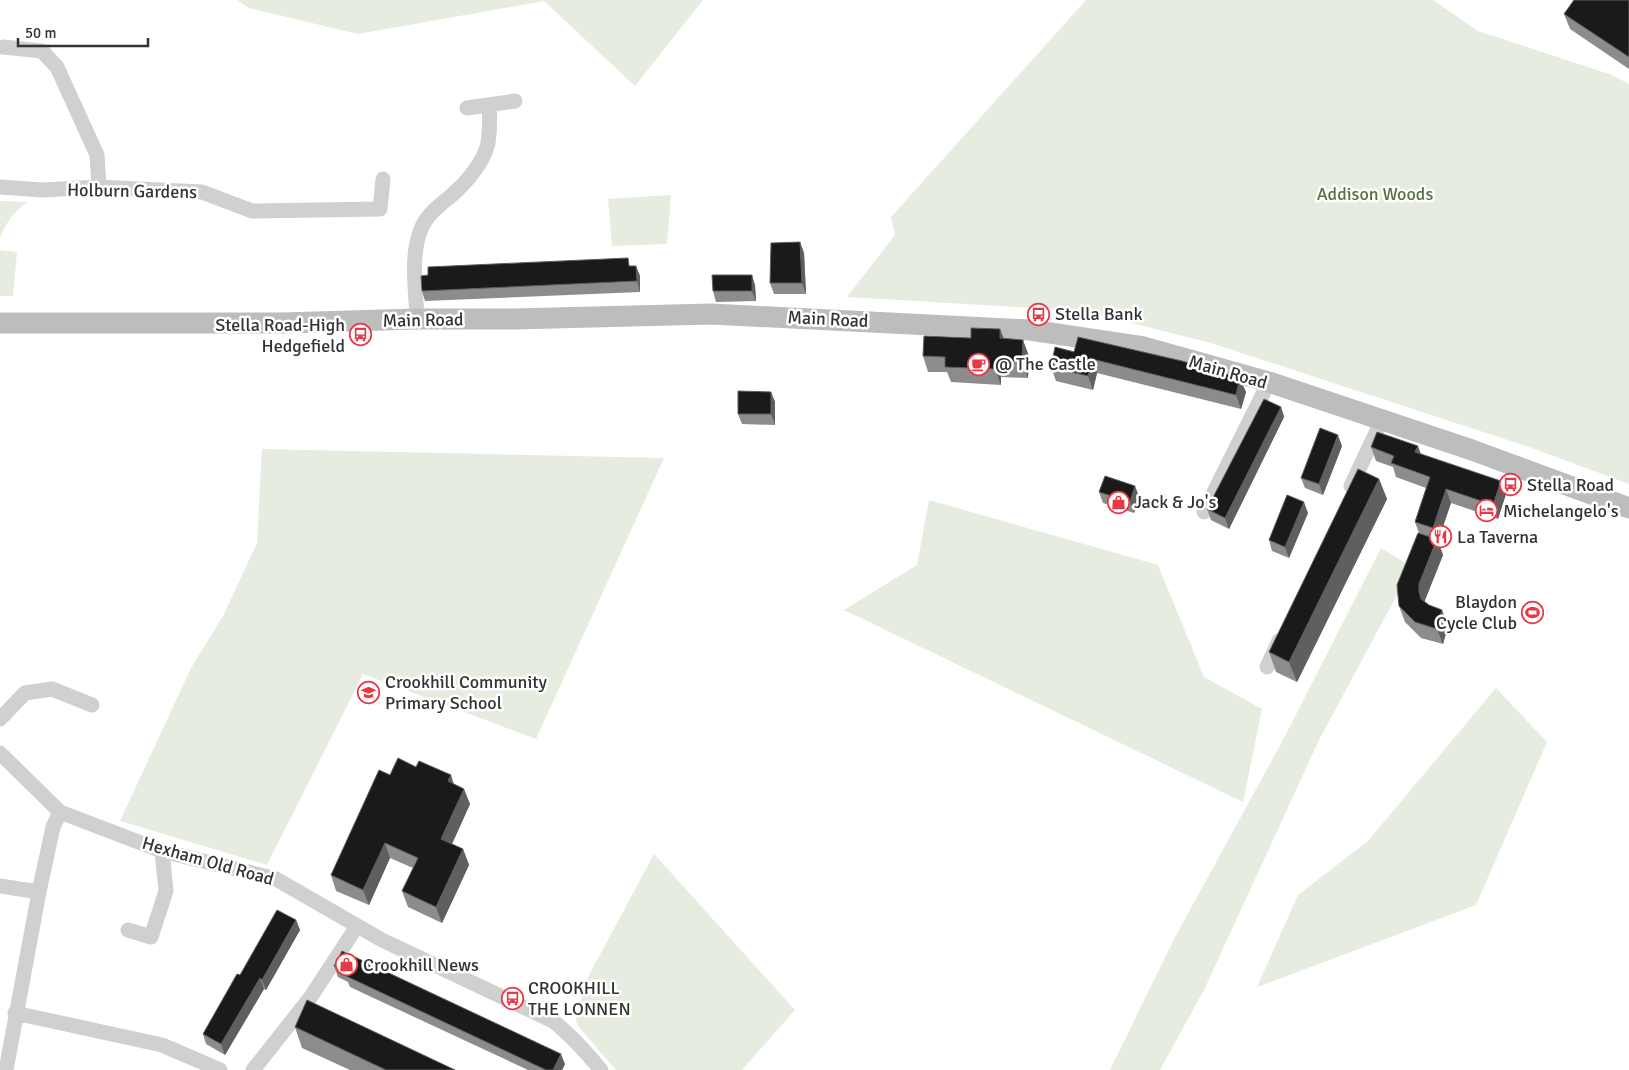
<svg xmlns="http://www.w3.org/2000/svg" width="1629" height="1070" font-family="Signika,sans-serif">
  <style>
    .green { fill: #e6ecdf }
    .lines { fill: none; stroke-linecap: round; stroke-linejoin: round }
    .street { stroke: #d0d0d0; stroke-width: 15 }
    .secondary { stroke: #bdbdbd; stroke-width: 21 }
    .wall { fill: #8c8c8c }
    .shaded-wall { fill: #5f5f5f }
    .building { fill: #1a1a1a; stroke: #5f5f5f }
    .labels { text-anchor: middle; stroke-width: 5; stroke-linejoin: round; paint-order: stroke }
    .street-label { font-size: 18px; fill: #333; stroke: #fff }
    .park-label { font-size: 18px; fill: #56703f; stroke: #fff }
    .poi-label { font-size: 18px; fill: #333; stroke: #fff; text-anchor: start }
  </style>
  <rect width="100%" height="100%" fill="#fff"/>
  <path class="green" d="M237 0H703L635 86 544 1 358 34 249 8Z
    M1086 0H1433L1478 31 1612 75 1629 84V484L1532 448 1211 343 1084 311 847 297 895 235 891 217Z
    M671 195 667 244 612 246 608 199Z
    M0 201 27 202C14 212 6 222 0 238Z
    M0 250 17 252 13 296H0Z
    M262 449 664 458 536 739 363 674 267 865 120 821 191 668 223 616 257 543Z
    M929 500 1158 565 1204 677 1262 709 1243 802 844 610 917 565Z
    M1381 548 1412 567 1319 740 1204 990 1160 1070H1110L1174 939 1283 740Z
    M1496 688 1547 742 1476 905 1257 987 1298 895 1368 841Z
    M654 854 795 1010 742 1070H616L577 1025 576 1017 588 977Z"/>
  <g class="lines">
    <path class="street" d="M3 47 42 51 57 67 97 155 99 187
      M467 108 515 101
      M0 187 42 190 99 187 202 192 252 211 380 209 383 179
      M417 319C416 290 410 256 421 229 427 214 440 205 452 195 466 183 484 162 488 143 490 130 490 118 489 105
      M1351 486 1382 420
      M1204 512 1269 382
      M1267 667 1279 641
      M0 719 25 693 52 689 92 705
      M0 753 60 812 162 851 276 879 382 940 553 1021C571 1035 586 1052 601 1070
      M0 886 39 892
      M128 930 151 937 166 891 162 851
      M15 1013 162 1045 220 1070
      M6 1070 39 892 53 827 60 812
      M253 1070 310 998 357 926"/>
    <path class="secondary" d="M0 323H281L417 319H514L711 314 1030 330 1144 347 1269 382 1472 450 1629 508"/>
  </g>
  <path class="wall" d="M1629 0V69L1570 29 1564 14Z
    M800 242 804 253 806 294H774L770 283Z
    M631 266H636L640 276V292L425 301 422 291Z
    M755 285 756 301 716 302 713 291Z
    M1000 329 1004 339 1029 356 1028 378 1001 377V385L951 382 947 372H928L923 356 971 338Z
    M1055 347 1246 392 1241 409 1097 373 1093 390 1056 381 1051 367Z
    M771 392 775 402V425L742 424 738 414Z
    M1281 407 1284 417 1229 529 1211 520 1207 509Z
    M1342 446 1323 495 1305 488 1301 478Z
    M1371 447 1420 453 1506 494 1498 519 1451 503 1438 541 1443 555 1425 600V602L1448 626 1443 644 1421 638 1405 622 1399 606 1419 533 1415 522 1426 488 1396 477 1393 467 1376 461Z
    M1379 479 1387 499 1297 682 1276 672 1269 652Z
    M1099 492 1139 496 1134 513 1103 503Z
    M1308 513 1289 558 1272 551 1269 540Z
    M390 775 454 784 470 804 452 844 463 849 469 865 442 923 408 907 402 891 413 868 390 858 369 905 336 891 331 875Z
    M296 920 300 930 266 990 264 989 225 1055 206 1044 203 1034 240 975Z
    M334 966 565 1064 562 1070H528L350 987 348 982 338 977Z
    M295 1027 455 1070H350L302 1048Z"/>
  <path class="shaded-wall" d="M800 242 804 253 806 294 802 283Z
    M636 266 640 276V292L637 281Z
    M752 275 755 285 756 301 752 291Z
    M1000 329 1006 345 1000 338Z
    M1023 340 1029 356 1028 378 1022 362Z
    M1092 359 1097 373 1093 390 1088 376Z
    M995 361 1001 377V385L995 369Z
    M1240 378 1246 392 1241 409 1236 395Z
    M771 392 775 402V425L771 414Z
    M1281 407 1284 417 1229 529 1225 518Z
    M1338 435 1342 446 1323 495 1319 484Z
    M1418 446 1423 460 1415 452Z
    M1379 479 1387 499 1297 682 1289 662Z
    M1501 481 1506 494 1498 519 1493 505Z
    M1135 486 1139 496 1134 513 1130 502Z
    M1446 489 1451 503 1438 541 1443 555 1425 600V607L1421 599 1419 591V584L1437 540 1433 528Z
    M1304 502 1308 513 1289 558 1285 547Z
    M1442 610 1448 626 1443 644 1437 629Z
    M451 775 456 791 448 781Z
    M464 789 470 804 447 855 441 839Z
    M385 843 390 858 369 905 363 890Z
    M463 849 469 865 442 923 436 907Z
    M296 920 300 930 266 990 262 980Z
    M260 978 264 989 225 1055 221 1044Z
    M561 1054 565 1064 562 1070H553Z"/>
  <path class="building" d="M1574 0H1629V57L1564 14Z
    M800 242 802 283H770L771 243Z
    M628 258 629 266H636L637 281 422 291 421 276 428 275V267Z
    M712 275H752V291H713Z
    M971 328 1000 329V338L1023 340 1022 362 995 361V369L945 367V357L923 356 924 336 971 338Z
    M1078 337 1182 361 1240 378 1236 395 1092 359 1088 376 1051 367 1055 347 1074 352Z
    M738 391 771 392V414H738Z
    M1264 399 1281 407 1225 518 1207 509Z
    M1320 428 1338 435 1319 484 1301 478Z
    M1377 432 1418 446 1415 452 1501 481 1493 505 1446 489 1433 528 1415 522 1430 477 1391 463 1394 456 1371 447Z
    M1358 469 1379 479 1289 662 1269 652Z
    M1105 476 1135 486 1130 502 1099 492Z
    M1287 495 1304 502 1285 547 1269 540Z
    M1418 533 1437 539 1419 584V591L1421 599 1429 605 1442 610 1437 629 1415 622 1399 606 1397 585Z
    M398 758 416 767 419 761 451 775 448 781 464 789 441 839 463 849 436 907 402 891 418 858 385 843 363 890 331 875 379 770 390 775Z
    M277 910 296 920 262 980 260 978 221 1044 203 1034 237 974 240 975Z
    M342 951 561 1054 553 1070H546L346 976 348 973 334 966Z
    M307 1000 455 1070H386L295 1027Z"/>
  <defs>
    <symbol id="bus-ring" viewBox="-11 -11 22 22"><circle r="9.5" fill="#fff" stroke="#e63946" stroke-width="1.5"/><path d="M-5-6H5V4H4V6H2V4H-2V6H-4V4H-5ZM-3.5-4V0h7V-4ZM-3.5 1.2v1.5H-2V1.2ZM2 1.2v1.5H3.5V1.2Z" fill="#e63946"/></symbol>
    <symbol id="cafe-ring" viewBox="-11 -11 22 22"><circle r="9.5" fill="#fff" stroke="#e63946" stroke-width="1.5"/><path d="M-5.5-4.5H6V0H3Q3 3.5 0 3.5H-2.5Q-5.5 3.5-5.5 0ZM3-3.2v2h1.7v-2ZM-6 4.5H4V6H-6Z" fill="#e63946"/></symbol>
    <symbol id="shop-ring" viewBox="-11 -11 22 22"><circle r="9.5" fill="#fff" stroke="#e63946" stroke-width="1.5"/><path d="M-5-2.5h2.3a2.7 3.5 0 0 1 5.4 0H5L5.5 6h-11ZM-1.5-2.5h3a1.5 2.3 0 0 0-3 0Z" fill="#e63946"/></symbol>
    <symbol id="hotel-ring" viewBox="-11 -11 22 22"><circle r="9.5" fill="#fff" stroke="#e63946" stroke-width="1.5"/><path d="M-6-4.5h1.5V1H6V5H4.5V3h-9V5H-6ZM-4 0a1.8 1.8 0 1 1 3.6 0ZM.5 0V-2.5h3Q6-2.5 6 0Z" fill="#e63946"/></symbol>
    <symbol id="restaurant-ring" viewBox="-11 -11 22 22"><circle r="9.5" fill="#fff" stroke="#e63946" stroke-width="1.5"/><path d="M-5-6h1v4h1v-4h1v4h1v-4h1v5L-1.5 .5V6h-2V.5L-5-1ZM5-6V6H3V1.5H1.5Q1.5-4 5-6Z" fill="#e63946"/></symbol>
    <symbol id="stadium-ring" viewBox="-11 -11 22 22"><circle r="9.5" fill="#fff" stroke="#e63946" stroke-width="1.5"/><path d="M0-5a6.5 5 0 1 0 0 10a6.5 5 0 1 0 0-10ZM-3.5-1.8h7v3.6h-7Z" fill="#e63946"/></symbol>
    <symbol id="school-ring" viewBox="-11 -11 22 22"><circle r="9.5" fill="#fff" stroke="#e63946" stroke-width="1.5"/><path d="M0-5L7-2L0 1L-7-2ZM-4 1L0 2.5L4 1V4Q0 6-4 4Z" fill="#e63946"/></symbol>
  </defs>
  <g fill-rule="evenodd">
    <use href="#bus-ring" x="1026" y="302" width="25" height="25"/>
    <use href="#bus-ring" x="348" y="322" width="25" height="25"/>
    <use href="#cafe-ring" x="966" y="352" width="25" height="25"/>
    <use href="#bus-ring" x="1498" y="472" width="25" height="25"/>
    <use href="#shop-ring" x="1106" y="490" width="25" height="25"/>
    <use href="#hotel-ring" x="1474" y="498" width="25" height="25"/>
    <use href="#restaurant-ring" x="1428" y="524" width="25" height="25"/>
    <use href="#stadium-ring" x="1520" y="600" width="25" height="25"/>
    <use href="#school-ring" x="356" y="680" width="25" height="25"/>
    <use href="#shop-ring" x="334" y="952" width="25" height="25"/>
    <use href="#bus-ring" x="500" y="986" width="25" height="25"/>
  </g>
  <g class="labels">
    <g class="street-label">
      <text transform="translate(132 191) rotate(1)" y="6">Holburn Gardens</text>
      <text transform="translate(828 319) rotate(3)" y="6">Main Road</text>
      <text transform="translate(423 320) rotate(-1)" y="6">Main Road</text>
      <text transform="translate(1228 372) rotate(16)" y="6">Main Road</text>
      <text transform="translate(208 861) rotate(16)" y="6">Hexham Old Road</text>
    </g>
    <g class="park-label">
      <text x="1375" y="200">Addison Woods</text>
    </g>
    <g class="poi-label">
      <text x="1055" y="320">Stella Bank</text>
      <text x="345" y="331" text-anchor="end">Stella Road-High<tspan x="345" dy="21">Hedgefield</tspan></text>
      <text x="995" y="370">@ The Castle</text>
      <text x="1527" y="491">Stella Road</text>
      <text x="1134" y="508">Jack &amp; Jo's</text>
      <text x="1503" y="517">Michelangelo's</text>
      <text x="1457" y="543">La Taverna</text>
      <text x="1517" y="608" text-anchor="end">Blaydon<tspan x="1517" dy="21">Cycle Club</tspan></text>
      <text x="385" y="688">Crookhill Community<tspan x="385" dy="21">Primary School</tspan></text>
      <text x="363" y="971">Crookhill News</text>
      <text x="528" y="994">CROOKHILL<tspan x="528" dy="21">THE LONNEN</tspan></text>
    </g>
  </g>
  <path d="M18 38v8h130v-8" fill="none" stroke="#333333" stroke-width="2.5"/>
  <text x="25" y="38" font-size="15" fill="#333333" stroke="#ffffff" stroke-width="4" paint-order="stroke">50 m</text>
</svg>
